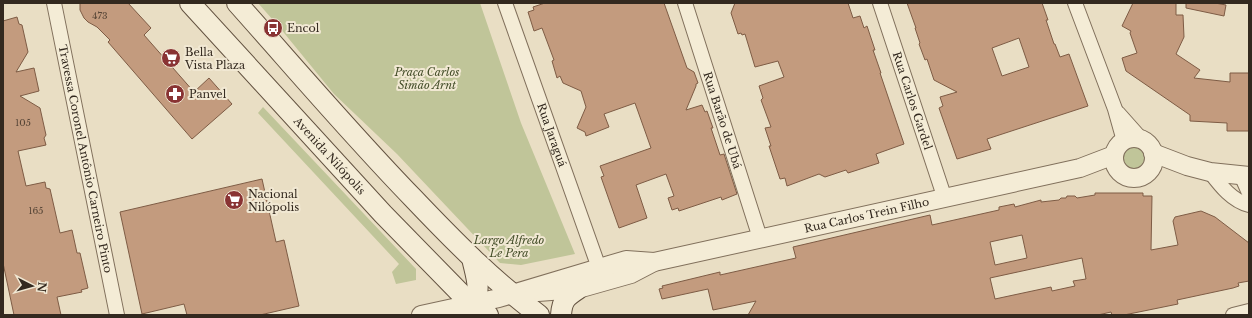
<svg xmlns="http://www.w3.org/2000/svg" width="1252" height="318" font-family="'Libre Baskerville',serif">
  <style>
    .green { fill: #c0c599 }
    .building { fill: #c39b7e; stroke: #7e5c45; fill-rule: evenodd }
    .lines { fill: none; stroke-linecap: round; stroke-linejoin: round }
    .minor-casing { stroke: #81705c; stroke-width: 16 }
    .tertiary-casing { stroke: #81705c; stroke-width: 20 }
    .secondary-casing { stroke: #635240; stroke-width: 22 }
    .minor { stroke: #f4ecd6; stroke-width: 14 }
    .tertiary { stroke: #f4ecd6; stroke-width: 18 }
    .secondary { stroke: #f4ecd6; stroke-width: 20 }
    .labels { text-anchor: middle; stroke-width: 4; stroke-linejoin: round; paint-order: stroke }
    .number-label { font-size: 9px; fill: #574637 }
    .poi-label { font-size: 11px; fill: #33291f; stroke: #f1e8d3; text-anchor: start }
    .park-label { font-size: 11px; font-style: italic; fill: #434d28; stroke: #f1e8d3 }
    .street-label { font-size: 11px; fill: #33291f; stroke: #f1e8d3 }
  </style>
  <rect width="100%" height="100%" fill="#e9dec4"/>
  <path class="green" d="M258 3H480L521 123 575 254 521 265 500 263 397 154 334 94 280 28Z
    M263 107 416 269V280L396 284 392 272 399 264 258 113Z
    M1119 159a15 15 0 1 1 30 0a15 15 0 1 1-30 0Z"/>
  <path class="building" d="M80 3H128L151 28 144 35 194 92 209 78 232 104 192 139 108 42 110 40 97 27 88 22 84 18 80 10Z
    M545 3H664L687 68 694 72 698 83 696 84V86L686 110 702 105 705 112 707 111 713 128H711L720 155 724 154 737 194 722 200 721 197 679 211 678 208 672 210 668 198 674 196 666 174 636 185 647 218 619 228 601 177 604 176 600 166 651 148 635 103 604 114 609 127 586 136 585 132 577 128 586 107 581 91 563 83 560 76 557 78 552 61 554 60 542 28 534 31 528 12 534 10 533 7Z
    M735 3H848L853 18 860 16 864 28 867 26 875 50H873L881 73H880L904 144 876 154 879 163 848 173 846 170 825 177 819 174 787 186 785 178 780 179 769 146H771L765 128 771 127 761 100 763 98 759 86 784 77 778 61 755 67 745 34 742 35 741 33 738 34 731 13Z
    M907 3H1042L1048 20H1046L1054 44H1055L1060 57 1069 54 1088 106 987 139 991 149 957 159 939 108 943 106 940 97 957 92 934 80 927 59 925 60 919 44 920 43 915 28H916ZM1019 38 1029 67 1002 76 992 48Z
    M1133 3H1176V15H1183L1184 37 1176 54 1200 70 1194 78 1230 82V73H1249V131H1227V123L1190 121V115L1126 71 1122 58 1137 53 1130 33 1131 31 1122 26Z
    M1186 3H1215L1226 5 1224 16 1186 8Z
    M17 17 19 24 22 25 28 52 16 72 34 68 39 91 20 96 40 108 46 135 44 138 46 145 18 151 26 186 45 182 46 188 50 189 60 233 72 230 77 253H80L88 288 81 290 82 292 57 297 61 315H14L3 263V21Z
    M262 179 276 242 284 240 299 306 260 315H187L184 304 142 314 120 212Z
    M1095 193H1143V196H1152L1151 250 1178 245 1173 221 1175 217 1201 211 1215 217 1249 243V281L1238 283 1239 286 1233 288 1177 300 1178 304 1124 315H1112L1111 312 1098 315H748L756 301 713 310 708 289 662 299 659 289 663 288 662 286 720 272V275L796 258 793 247 930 215 932 225 999 210V207L1014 204 1015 207 1041 200V202L1059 200 1061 198H1066L1067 196H1075L1077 198 1095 195ZM1022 235 1027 258 995 265 990 242ZM1082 258 1086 279 1073 281 1075 286 1052 291 1051 287 995 299 990 278Z"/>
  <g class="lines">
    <defs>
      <g id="minor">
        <path id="s1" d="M54 3 117 315"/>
        <path id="s2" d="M505 3 599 268"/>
        <path id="s3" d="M685 3 760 238"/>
        <path id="s4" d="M880 3 945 199"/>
        <path d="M1075 3 1115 109 1124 141"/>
        <path d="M1118 113 1142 140"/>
        <path d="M1210 172C1220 185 1232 201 1249 205"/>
        <path d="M1241 175 1249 193"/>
        <path d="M1233 315 1249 311"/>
      </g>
      <g id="tertiary">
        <circle cx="1134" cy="158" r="20"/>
        <path d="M1153 153 1187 166 1210 172 1249 176"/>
        <path id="s5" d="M511 294 578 289 631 274 654 262 1080 168 1114 155"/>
        <path d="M421 315 499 298 626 260 654 262"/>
      </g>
      <g id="secondary">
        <path id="s6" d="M190 3 383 214 472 305 488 315"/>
        <path d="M237 3C295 68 351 134 412 197 452 239 492 280 539 315"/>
        <path d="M472 258C475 273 483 292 472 305"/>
        <path d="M561 315C562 300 566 297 578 289"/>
      </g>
    </defs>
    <use href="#minor" class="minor-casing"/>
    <use href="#tertiary" class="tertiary-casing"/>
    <use href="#secondary" class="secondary-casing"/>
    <use href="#minor" class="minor"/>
    <use href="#tertiary" class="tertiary"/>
    <use href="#secondary" class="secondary"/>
  </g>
  <defs>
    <symbol id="bus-disc" viewBox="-11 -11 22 22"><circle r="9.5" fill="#893333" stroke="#f1e8d3"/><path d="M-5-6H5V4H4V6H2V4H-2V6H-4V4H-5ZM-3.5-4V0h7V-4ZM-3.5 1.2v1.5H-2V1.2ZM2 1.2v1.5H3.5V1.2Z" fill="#fff"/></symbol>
    <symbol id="supermarket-disc" viewBox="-11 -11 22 22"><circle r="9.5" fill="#893333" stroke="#f1e8d3"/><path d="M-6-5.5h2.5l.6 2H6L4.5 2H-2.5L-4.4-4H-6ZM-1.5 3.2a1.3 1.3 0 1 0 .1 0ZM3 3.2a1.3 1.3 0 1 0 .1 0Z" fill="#fff"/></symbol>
    <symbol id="pharmacy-disc" viewBox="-11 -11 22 22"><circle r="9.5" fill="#893333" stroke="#f1e8d3"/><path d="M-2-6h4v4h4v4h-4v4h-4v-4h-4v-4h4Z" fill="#fff"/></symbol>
  </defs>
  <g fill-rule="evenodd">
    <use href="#bus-disc" x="262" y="17" width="22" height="22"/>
    <use href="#supermarket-disc" x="160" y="47" width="22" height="22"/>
    <use href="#pharmacy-disc" x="164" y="83" width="22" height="22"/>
    <use href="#supermarket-disc" x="223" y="189" width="22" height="22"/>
  </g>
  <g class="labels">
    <g class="number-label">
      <text x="100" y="19">473</text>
      <text x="23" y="126">105</text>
      <text x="36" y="214">165</text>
    </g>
    <g class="poi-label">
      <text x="287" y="32">Encol</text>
      <text x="185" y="56">Bella<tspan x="185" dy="13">Vista Plaza</tspan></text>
      <text x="189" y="98">Panvel</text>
      <text x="248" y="198">Nacional<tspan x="248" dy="13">Nilópolis</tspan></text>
    </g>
    <g class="park-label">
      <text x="427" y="76">Praça Carlos<tspan x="427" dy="13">Simão Arnt</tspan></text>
      <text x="509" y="244">Largo Alfredo<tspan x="509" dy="13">Le Pera</tspan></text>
    </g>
    <g class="street-label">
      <text dy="4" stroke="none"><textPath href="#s4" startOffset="103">Rua Carlos Gardel</textPath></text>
      <text dy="4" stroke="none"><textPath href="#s3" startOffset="123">Rua Barão de Ubá</textPath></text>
      <text dy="4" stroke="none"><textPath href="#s2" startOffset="140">Rua Jaraguá</textPath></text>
      <text dy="4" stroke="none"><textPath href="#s6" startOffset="207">Avenida Nilópolis</textPath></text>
      <text dy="4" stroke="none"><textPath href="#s1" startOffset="159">Travessa Coronel Antônio Carneiro Pinto</textPath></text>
      <text dy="4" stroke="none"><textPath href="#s5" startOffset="366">Rua Carlos Trein Filho</textPath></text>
    </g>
  </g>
  <rect width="1252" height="318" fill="none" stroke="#33291f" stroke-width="8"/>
  <g transform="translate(32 286) rotate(96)" stroke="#f1e8d3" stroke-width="3" paint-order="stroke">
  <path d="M0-3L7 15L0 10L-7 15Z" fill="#33291f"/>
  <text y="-6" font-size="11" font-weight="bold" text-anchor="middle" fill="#33291f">N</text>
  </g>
</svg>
